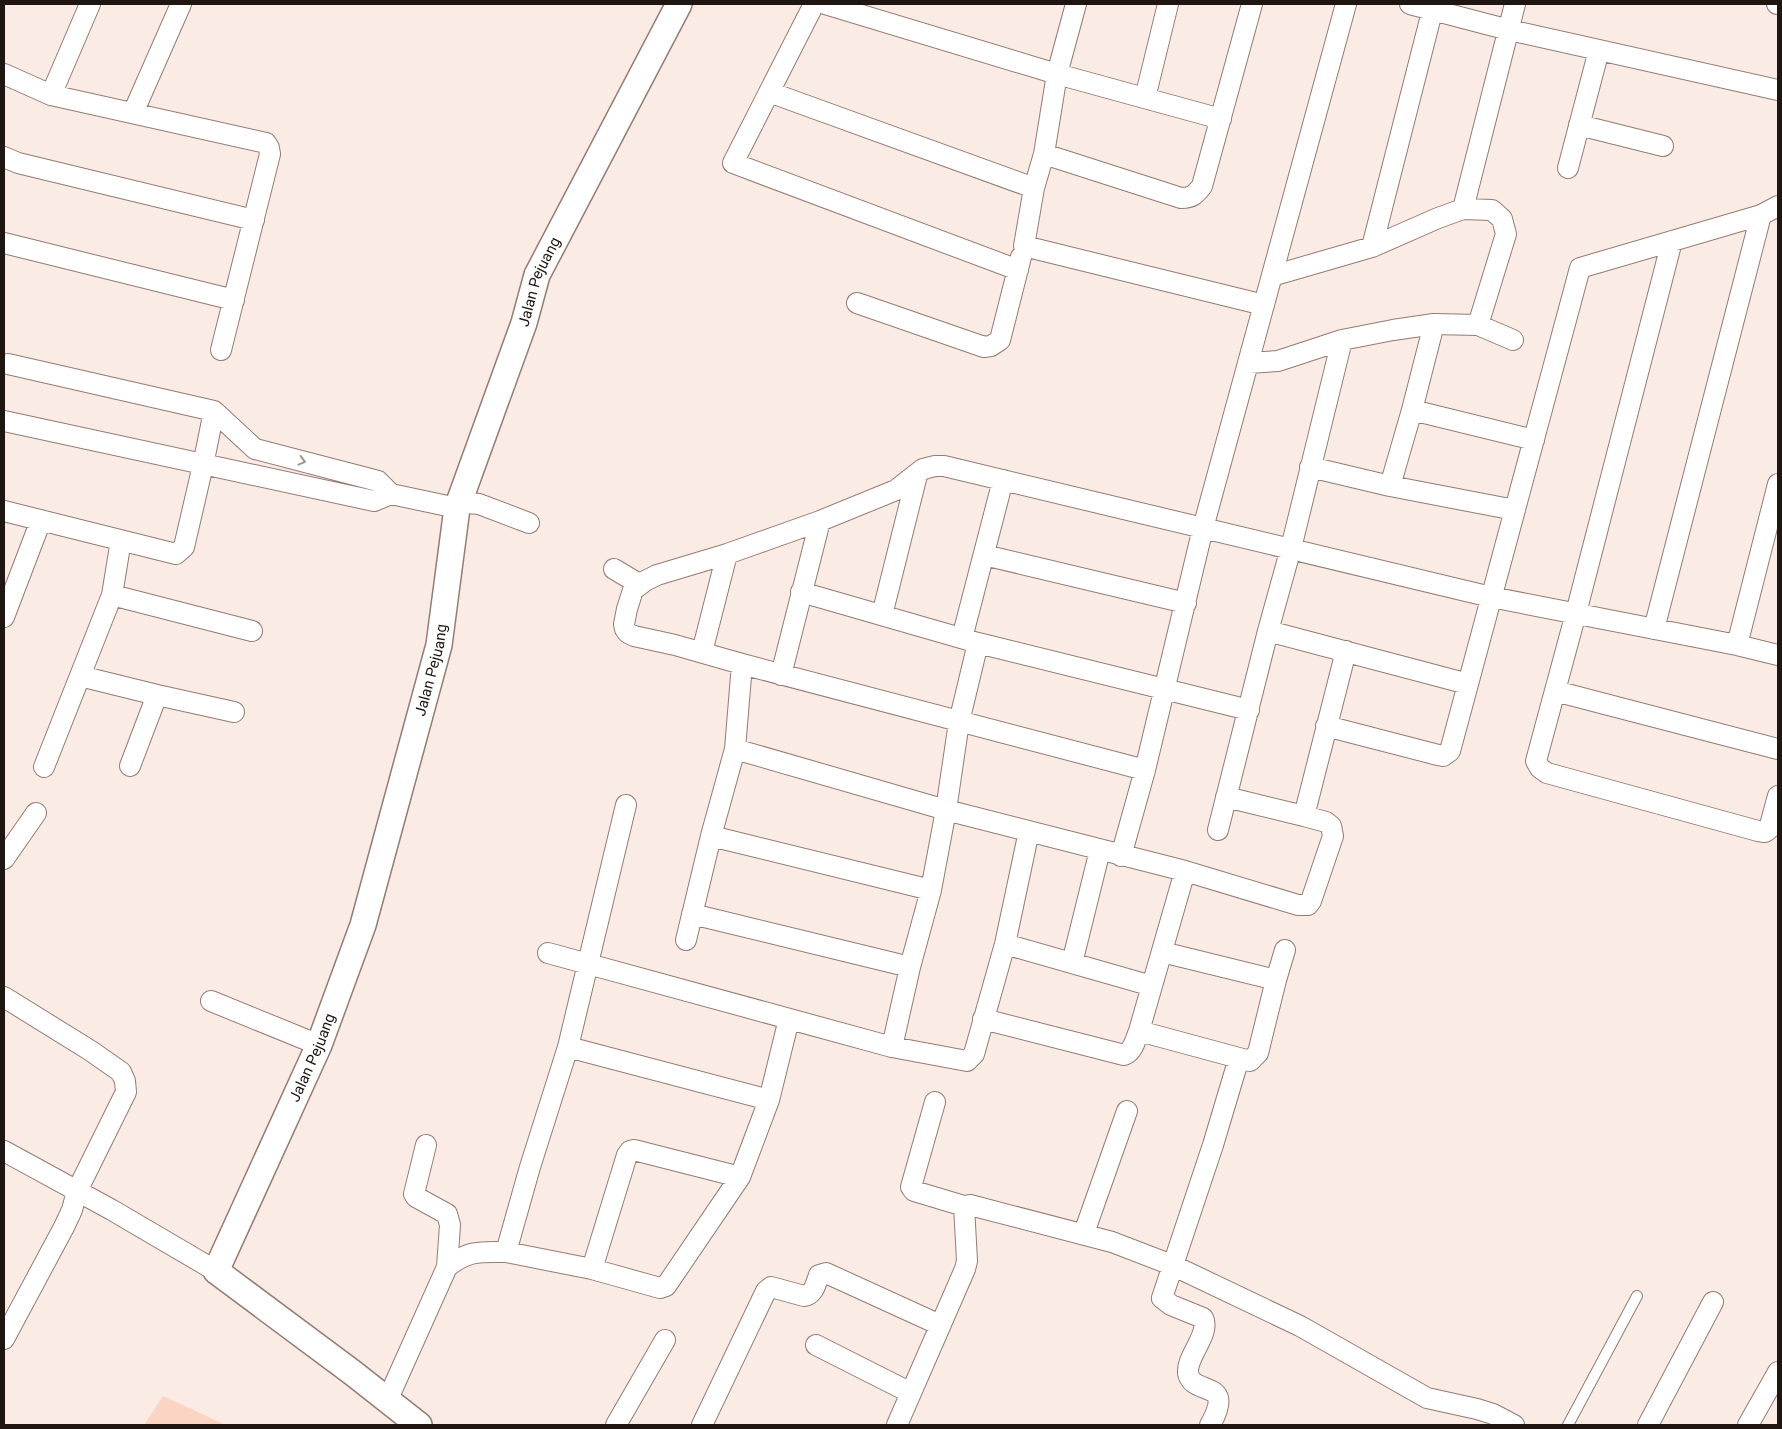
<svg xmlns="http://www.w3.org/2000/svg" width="1782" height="1429" font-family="Roboto,sans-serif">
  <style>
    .green { fill: #fbd4c4 }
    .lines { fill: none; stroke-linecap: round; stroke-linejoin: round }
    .service-casing { stroke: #937c72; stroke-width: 12 }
    .minor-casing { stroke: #937c72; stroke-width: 22 }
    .tertiary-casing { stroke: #937c72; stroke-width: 28 }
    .service { stroke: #fff; stroke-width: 10 }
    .minor { stroke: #fff; stroke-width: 20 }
    .tertiary { stroke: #fff; stroke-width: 25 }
    .oneway { stroke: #9a9694 }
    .labels { text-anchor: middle; stroke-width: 5; stroke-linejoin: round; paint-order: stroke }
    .street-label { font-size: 15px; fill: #1f1612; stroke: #fff }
  </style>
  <rect width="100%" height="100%" fill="#fbebe5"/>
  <path class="green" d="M163 1396 226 1425H144Z"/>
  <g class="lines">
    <defs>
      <path id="service" d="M1568 1425 1637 1296"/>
      <path id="minor" d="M814 4 733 163 1018 270
        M825 4 1057 74 1221 119
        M1076 4 1057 74 1044 154 1034 188 1024 246 1264 305
        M1410 4 1509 30 1778 90
        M1777 4H1778
        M4 74 51 95 266 143 269 148 270 154 221 350
        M769 92 1034 188
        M51 95 90 4
        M1145 98 1168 4
        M133 113 181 4
        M1579 125 1663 146
        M1044 154 1181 198C1192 198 1195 195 1202 186L1252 4
        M4 157 18 163 254 220
        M1568 168 1599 50
        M1463 209 1492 210 1502 219 1506 234 1478 325
        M1672 241 1576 613 1536 761 1540 768 1547 773 1758 831 1765 832 1769 829 1778 796
        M4 243 234 300
        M1372 247 1434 4
        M1272 276 1372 247 1438 218 1463 209 1515 4
        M857 303 984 347 991 346 1000 340 1021 257
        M1248 363 1278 361 1342 340 1393 330 1434 324 1478 325 1513 340
        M8 364 214 411 255 449 378 481 391 494 457 508 467 503 479 504 529 523
        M1412 410 1534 440
        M4 421 374 501 391 494
        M1310 467 1390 486 1515 510
        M1390 486 1412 410 1434 324
        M4 511 176 554 184 547 203 465 214 411
        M984 555 1186 603
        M614 569 639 584
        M801 592 978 643 1249 710
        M112 595 252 631
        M882 615 917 475
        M4 617 41 520
        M1654 629 1761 215
        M1268 631 1468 684
        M962 638 1003 480
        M1737 645 1778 484
        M702 652 727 554
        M781 675 820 521
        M80 676 157 695 234 712
        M1555 691 1778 749
        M1326 726 1438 755 1443 756 1450 751 1580 268 1761 215 1778 206
        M735 749 946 810 1185 871 1298 905H1308L1311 901 1333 836 1331 826 1326 822 1304 816 1226 797
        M130 766 157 695
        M44 767 112 595 121 540
        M1145 770 742 664 675 645 634 636 628 633 625 629 624 624 627 609 633 590 645 581 657 575 727 554 820 521 896 490 923 469 935 466H944L1491 597 1737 645 1778 655
        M1304 816 1346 651
        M1218 830 1268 631 1291 548 1342 340
        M711 836 931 890
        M1121 856 1145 770 1203 528 1346 4
        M4 859 36 813
        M692 914 910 967
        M686 940 711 836 735 749 742 664
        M1005 944 1152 986
        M1162 952 1276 980
        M548 953 892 1047 967 1061 974 1054 1005 944 1029 831
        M1072 963 1100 850
        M4 997 91 1051 121 1072 125 1081 126 1092 77 1191 72 1210 64 1227 4 1339
        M211 1001 319 1045
        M983 1019 1124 1055C1134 1051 1135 1040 1139 1031L1185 871
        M1139 1031 1250 1061 1258 1053 1276 980 1285 950
        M568 1047 769 1100
        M892 1047 910 967 931 890 946 810 959 722 978 643
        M935 1102 911 1187 914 1191 964 1206
        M426 1145 414 1194 416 1197 447 1214 450 1225 447 1267
        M4 1151 112 1210 216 1271
        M1084 1233 1127 1111
        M506 1252 592 1269 660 1288 666 1286 740 1177 769 1100 789 1019
        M592 1269 627 1155 630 1151 634 1150 740 1177
        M816 1345 911 1393
        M387 1401 447 1267C469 1250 479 1252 506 1252L530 1167 568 1047 626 805
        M616 1425 665 1340
        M702 1425 766 1291 771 1287 804 1296C814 1295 816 1283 819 1275L826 1273 940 1325
        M897 1425 965 1269 967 1261 964 1206 970 1205 1112 1242 1172 1265 1300 1326 1427 1398 1477 1409 1493 1414 1514 1425
        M1210 1425C1237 1378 1192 1397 1188 1373 1186 1356 1211 1334 1203 1318L1171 1305 1162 1298 1213 1145 1239 1058
        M1648 1425 1713 1302
        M1748 1425 1778 1372"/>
      <g id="tertiary">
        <path id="s1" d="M419 1425 353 1373 216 1271 319 1045 363 925 439 645 457 508 524 323 537 275 679 4"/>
      </g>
    </defs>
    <use href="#service" class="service-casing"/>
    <use href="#minor" class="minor-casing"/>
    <use href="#tertiary" class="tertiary-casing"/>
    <use href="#service" class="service"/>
    <use href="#minor" class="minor"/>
    <use href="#tertiary" class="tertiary"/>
  </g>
  <defs><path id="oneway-chevron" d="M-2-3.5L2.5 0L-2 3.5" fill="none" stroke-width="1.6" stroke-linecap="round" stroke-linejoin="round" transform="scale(1.25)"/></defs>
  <use class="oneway" href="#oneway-chevron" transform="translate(302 461) rotate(15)"/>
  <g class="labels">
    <g class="street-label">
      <text dy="5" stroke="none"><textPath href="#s1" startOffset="1300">Jalan Pejuang</textPath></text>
      <text dy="5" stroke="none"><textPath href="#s1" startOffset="895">Jalan Pejuang</textPath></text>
      <text dy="5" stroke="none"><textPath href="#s1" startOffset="489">Jalan Pejuang</textPath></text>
    </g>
  </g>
  <rect width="1782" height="1429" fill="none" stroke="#1f1612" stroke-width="10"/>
</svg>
